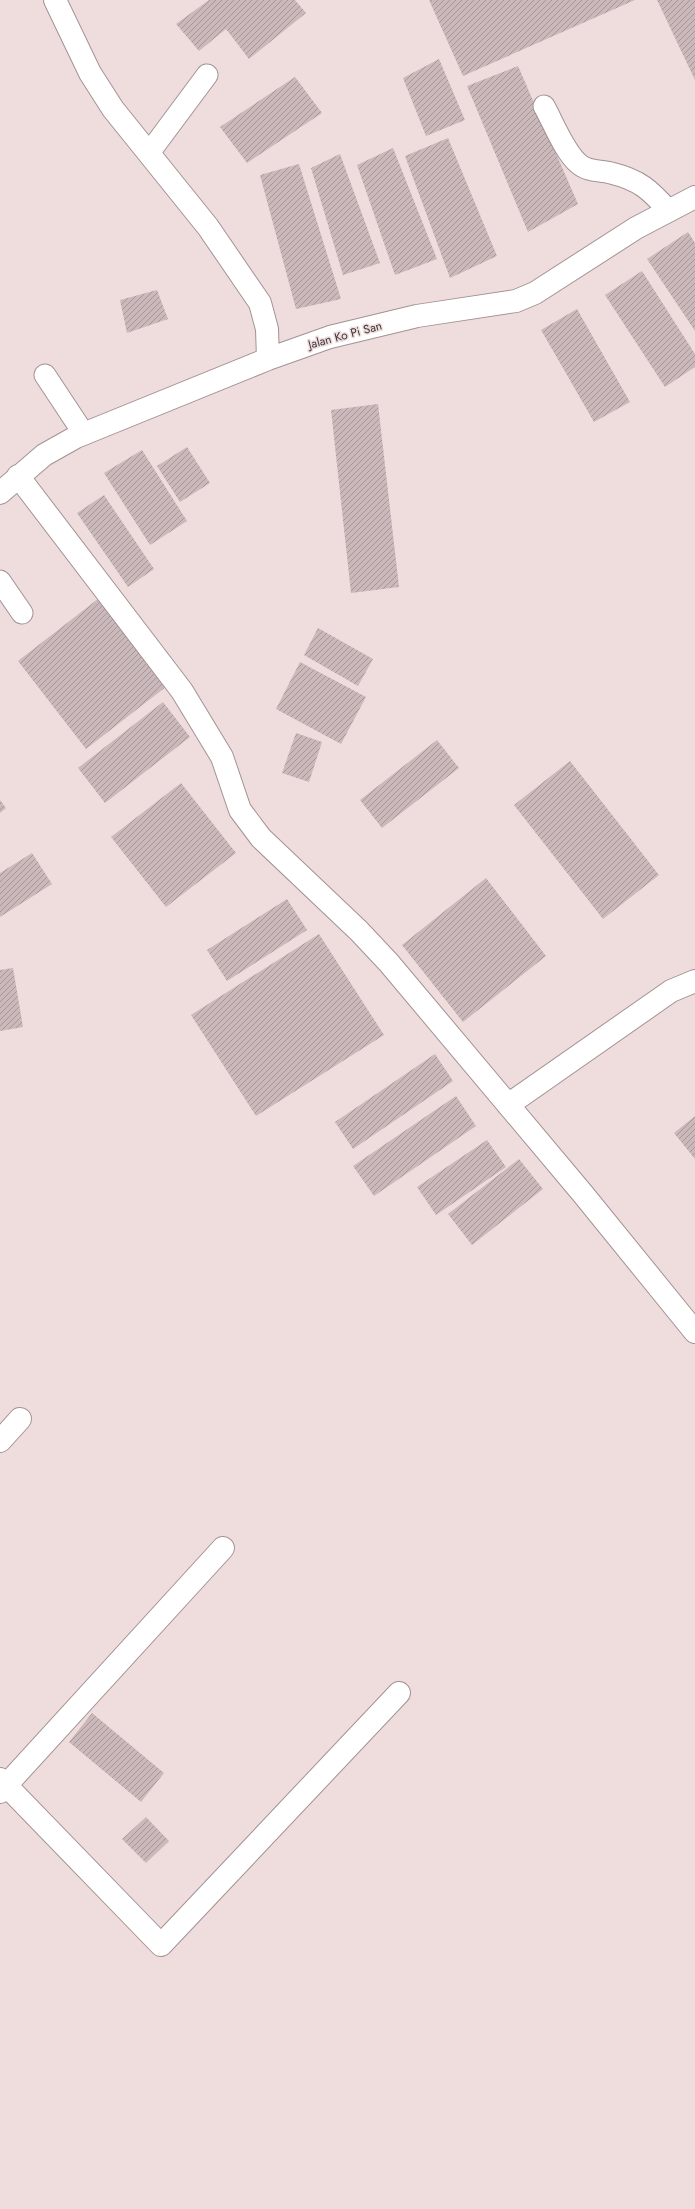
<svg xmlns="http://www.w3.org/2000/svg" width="695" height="2209" font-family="Jost,sans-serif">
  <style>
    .building { fill: url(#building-hatch) }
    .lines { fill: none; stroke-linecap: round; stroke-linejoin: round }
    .service-casing { stroke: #a39294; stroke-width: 23 }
    .minor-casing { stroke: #a39294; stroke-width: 24 }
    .service { stroke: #fff; stroke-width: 21 }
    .minor { stroke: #fff; stroke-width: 22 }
    .labels { text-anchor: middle; stroke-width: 3; stroke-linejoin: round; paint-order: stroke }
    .street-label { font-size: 12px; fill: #3c3535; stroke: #efddde }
  </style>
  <defs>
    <pattern id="building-hatch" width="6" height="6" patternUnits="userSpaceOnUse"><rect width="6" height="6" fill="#cab8ba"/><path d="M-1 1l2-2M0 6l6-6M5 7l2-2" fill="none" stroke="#a59698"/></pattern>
  </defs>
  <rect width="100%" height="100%" fill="#efddde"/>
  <path class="building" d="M209 0H295L306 13 249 59 226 29 199 51 176 24Z
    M429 0H635L463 76Z
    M657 0H695V80Z
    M439 59 465 120 426 136 403 78Z
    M518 66 578 204 528 232 467 86Z
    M295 77 322 113 247 163 220 127Z
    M448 138 497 256 450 278 405 156Z
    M393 148 437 259 395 275 357 165Z
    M340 154 380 263 343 275 311 168Z
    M299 164 341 299 296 309 260 175Z
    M688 232 695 243V331L647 259Z
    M642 271 695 354V367L665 387 605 295Z
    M157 290 168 319 127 333 120 300Z
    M577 309 630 402 594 422 541 330Z
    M378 404 399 587 351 593 331 410Z
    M187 447 210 483 180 502 157 466Z
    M142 450 187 521 150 545 104 473Z
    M104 495 154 569 128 587 77 513Z
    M98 599 167 686 86 749 18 661Z
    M318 628 373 659 358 686 304 655Z
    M300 662 366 697 341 744 276 709Z
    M163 702 190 737 105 803 78 768Z
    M296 733 322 742 309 782 282 773Z
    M437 740 459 768 382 828 360 800Z
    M570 761 659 875 603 919 514 805Z
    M181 783 236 853 166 907 111 837Z
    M0 800 6 808 0 813Z
    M32 853 52 884 0 917V873Z
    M486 878 546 956 463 1022 402 945Z
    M287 899 307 930 227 981 207 950Z
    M319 934 384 1035 256 1116 191 1015Z
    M13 968 23 1027 0 1031V970Z
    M435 1054 453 1081 353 1149 335 1122Z
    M456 1096 476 1126 374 1196 353 1166Z
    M695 1116V1159L674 1133Z
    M487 1140 506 1167 436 1215 417 1187Z
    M519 1159 543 1189 472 1245 448 1214Z
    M92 1713 164 1773 141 1802 69 1742Z
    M146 1817 169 1841 146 1863 122 1839Z"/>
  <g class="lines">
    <defs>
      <path id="service" d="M544 106C553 122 565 153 579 164 588 172 600 170 611 173 640 180 650 190 669 211
        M149 153 207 75
        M45 375 84 434
        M0 581 22 613"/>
      <path id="minor" d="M55 0 90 73 113 109 208 227 260 303 267 329 268 359
        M18 476 182 691 222 757 240 810 261 838 359 931 389 963 583 1194 695 1332
        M0 493 44 455 76 437 268 359 330 337 417 316 516 301 535 293 636 228 695 197
        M508 1105 671 991 695 981
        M0 1441 20 1419
        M0 1779 161 1945 399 1693
        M0 1792 223 1548"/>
    </defs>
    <use href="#service" class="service-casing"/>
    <use href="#minor" class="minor-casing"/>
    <use href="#service" class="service"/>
    <use href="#minor" class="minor"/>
  </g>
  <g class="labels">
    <g class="street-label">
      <text transform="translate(345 335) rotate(-15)" y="4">Jalan Ko Pi San</text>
    </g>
  </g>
</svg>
